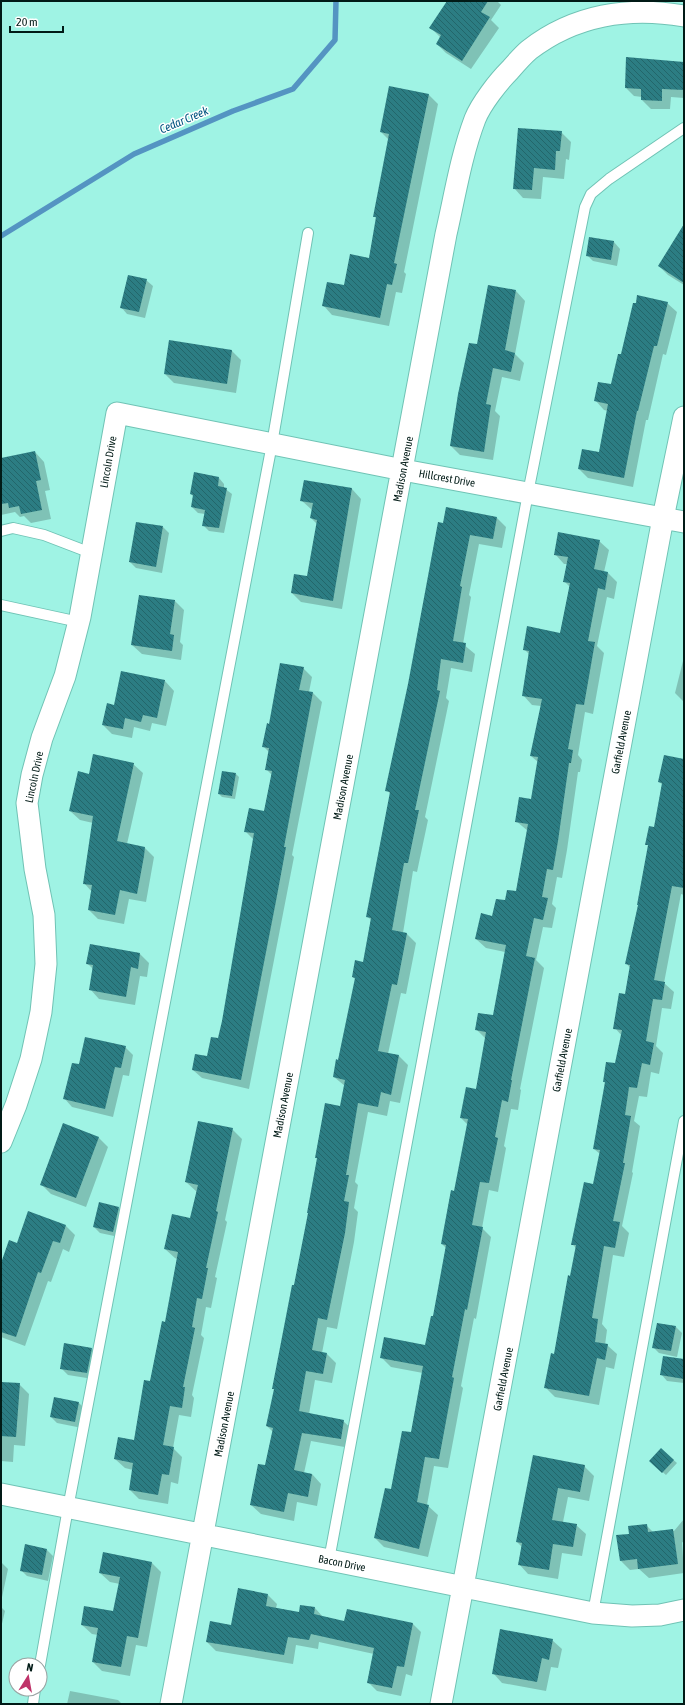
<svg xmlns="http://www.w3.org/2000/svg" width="685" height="1705" font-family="'Asap Condensed',sans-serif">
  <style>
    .shadow { fill: #0003 }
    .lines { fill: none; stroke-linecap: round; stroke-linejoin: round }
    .stream { stroke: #5494c2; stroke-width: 5.5 }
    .building { fill: url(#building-back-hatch) }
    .service-casing { stroke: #70c3b5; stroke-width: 12 }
    .minor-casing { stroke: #70c3b5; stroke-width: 23 }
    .service { stroke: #fff; stroke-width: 10 }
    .minor { stroke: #fff; stroke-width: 21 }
    .labels { text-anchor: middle; stroke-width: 3; stroke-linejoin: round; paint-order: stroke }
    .street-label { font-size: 11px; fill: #011a16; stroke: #fff }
    .water-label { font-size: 12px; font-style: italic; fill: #00537f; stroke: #fff }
  </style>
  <defs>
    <pattern id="building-back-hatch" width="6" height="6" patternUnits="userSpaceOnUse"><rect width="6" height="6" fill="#2c7d83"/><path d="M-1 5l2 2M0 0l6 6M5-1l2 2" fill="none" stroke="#23666a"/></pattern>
  </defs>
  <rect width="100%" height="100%" fill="#9ff3e4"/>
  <path class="shadow" d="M448 1H497L501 5 491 20 499 28 471 69 446 53 437 44 441 38 431 28Z
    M684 63V98L671 97 670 109H651L642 100V97L634 96 626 88Z
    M390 87 429 95 438 104 404 272 406 274 402 293 396 292 389 326 332 315 323 305 345 287 369 259 377 219 374 216 389 140 381 132Z
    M561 132 571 142 569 160 566 159 564 179 543 177 541 199 523 198 514 188Z
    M684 226V285L668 275 659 266Z
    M590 238 614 242 620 249 617 266 593 261 587 255Z
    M146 280 153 286 145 318 127 314 121 307Z
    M516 291 525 301 515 354 524 363 520 381 502 377 495 411 500 416 493 460 460 455 451 446 478 346Z
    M667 303 677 312 666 355 663 354 648 420H646L633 487 588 478 579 469 599 453 608 411 604 410 595 400 611 386 622 356Z
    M170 341 232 351 241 360 236 393 174 383 165 374Z
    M35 452 44 462 50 490 45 491 51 519 31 523 24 516 20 517 15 512 1 515V459Z
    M219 478 224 484V488L232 494 224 533 209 531 203 525 205 514 198 513 192 507 194 497 191 494Z
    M304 481 352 489 361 499 342 609 301 602 292 593 308 577 317 524 311 518 312 510 301 500Z
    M497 518 506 527 502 548 479 544 469 595 471 597 463 644 475 654 472 672 451 668 446 698 449 701 425 817 428 820 417 872 413 871 403 933 407 934 416 943 406 994 401 993 388 1054 399 1056 408 1065 400 1103 390 1101 387 1116 368 1112 355 1182 358 1185 354 1208 358 1212 354 1242 337 1329 327 1327 322 1353 327 1354 336 1363 332 1383 315 1380 309 1414 343 1421 353 1430 350 1448 311 1441 304 1473 312 1474 321 1484 317 1506 297 1502 294 1521 261 1514 251 1505 266 1466 273 1432 267 1426 275 1390 273 1389 295 1287 318 1159 316 1158 341 1107 345 1086 334 1077 339 1061 356 980 353 977 364 963 371 920 367 916 391 795 387 790 444 524Z
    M163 527 169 533 162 573 136 568 130 562Z
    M599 541 609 550 604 572 608 573 617 582 614 599 607 597 597 646 604 653 593 714 585 712 578 755 582 760 580 772H578L567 850 562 878 557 877 552 904 556 908 552 928 543 927 536 960 544 968 520 1089 521 1090 518 1110 511 1109 504 1146 506 1148 498 1192 489 1190 482 1228 491 1237 476 1319 474 1318 461 1386 463 1388 448 1468 434 1466 427 1505 438 1515 428 1557 384 1547 375 1538 412 1434 423 1373 391 1367 381 1357 426 1346 434 1317 446 1248 442 1244 455 1192 468 1125 461 1118 476 1090 486 1039 476 1029 494 1016 505 952 486 948 476 939 505 901 517 893 528 831 516 821 532 800 538 762 531 756 541 706 532 705 523 695 530 655 524 649 560 634 570 587 564 581 568 564H564L555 554Z
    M175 601 184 610 180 642 183 645 181 660 142 654 132 645Z
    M684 657V702L675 693Z
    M303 668 312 677 309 692 313 693 322 702 292 855 294 857 249 1089 202 1078 193 1070 208 1057 219 1039 223 1021 254 840 245 831 264 812 272 775 266 769 269 752 264 747 270 725Z
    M165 681 174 691 166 726 152 723 150 731 134 727 132 738 112 734 103 725 115 706Z
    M684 760V895L681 894 664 983 674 992 671 1009 662 1008 656 1046 663 1053 659 1074 651 1072 647 1097 639 1096 634 1121 640 1126 632 1172 633 1173 622 1226 629 1233 624 1257 613 1255 602 1324 607 1330 605 1345H607L617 1354 614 1369 606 1367 599 1405 555 1397 546 1388 555 1355 571 1277 576 1248 572 1244 594 1185 600 1154 594 1149 606 1084 604 1082 616 1065 622 1036 615 1028 626 995 630 968 627 964 639 906 649 846 647 844 655 828 663 785 659 782Z
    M133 764 143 773 127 844 145 848 154 857 146 902 129 899 124 924 98 919 89 910 92 892 84 883 93 823 80 820 70 811 90 775Z
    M236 774 239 777 235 799 222 797 219 794Z
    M140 954 149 963 147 977 140 976 135 1005 99 999 90 989 93 969 88 964Z
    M125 1047 133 1055 129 1076 123 1075 113 1117 72 1107 64 1098 80 1066Z
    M232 1129 242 1139 225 1220 227 1222 215 1277 217 1278 211 1308 206 1307 201 1335 204 1338 192 1395 194 1398 191 1417 179 1415 173 1448 182 1457 178 1484 171 1482 168 1504 139 1499 130 1490 133 1470 125 1468 115 1459 134 1441 166 1323 177 1259 175 1258 165 1249 191 1219 197 1192 186 1182Z
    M98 1137 108 1147 86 1207 51 1194 41 1184Z
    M119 1208 125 1214 119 1237 100 1233 94 1227Z
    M29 1212 66 1226 75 1235 69 1252 63 1249 51 1282 48 1281 25 1346 1 1337V1271L18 1244Z
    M676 1327 682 1333 677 1357 659 1353 653 1347Z
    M92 1349 98 1355 93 1379 68 1375 61 1368Z
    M684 1360V1383L667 1381 661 1374Z
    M1 1383 19 1384 29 1394 25 1446 14 1445 13 1462 1 1461Z
    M55 1398 79 1403 85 1409 82 1428 57 1423 51 1417Z
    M661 1449 677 1463 666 1475 650 1461Z
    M534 1456 584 1466 594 1476 589 1501 568 1497 563 1522 576 1525 586 1534 582 1556 562 1553 558 1579 528 1574 519 1564 522 1547 517 1542Z
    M684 1519V1543L682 1542 684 1573 649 1578 639 1569 630 1570 621 1561 630 1535 646 1525 654 1533 674 1531Z
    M47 1550 53 1556 48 1581 27 1576 21 1570Z
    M1 1562 8 1569 1 1602Z
    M152 1563 161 1572 147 1647 136 1645 130 1676 102 1671 93 1662 98 1635 92 1634 82 1625 114 1613 120 1584 110 1582 100 1573Z
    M268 1595 277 1604 276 1608 300 1613 315 1608 323 1617 345 1622 412 1623 421 1632 412 1676 406 1674 401 1696 377 1691 368 1682 374 1654 319 1642 318 1649 296 1645 293 1664 216 1651 207 1642 232 1626Z
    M1 1607 5 1611 1 1628Z
    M552 1640 562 1649 558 1668 551 1667 546 1691 502 1683 493 1673Z
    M70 1691 118 1700 122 1704H67Z"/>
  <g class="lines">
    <path class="stream" d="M1 236 134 154 233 111 293 89 335 40 336 1"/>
  </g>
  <path class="building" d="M447 1H488L481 12 490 17 462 61 436 44 441 35 429 28Z
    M626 57 684 62V90L662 89V101L641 100V89L625 88Z
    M389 86 429 94 394 263 397 264 392 285 387 284 380 318 322 306 327 282 344 285 350 254 369 258 376 217H373L389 134 380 132Z
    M518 128 562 131 560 151H556L555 170 534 168 532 190 513 189Z
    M684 224V283L658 266Z
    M589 237 614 241 611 260 586 256Z
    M128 275 147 279 139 312 120 308Z
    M488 285 516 290 505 350 515 353 511 372 493 368 486 404 491 405 484 452 450 446 458 394 469 343 477 344Z
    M637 295 668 302 657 346H654L638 411H637L624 478 578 469 582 449 599 452 608 404 594 401 598 382 611 384 618 354H621L633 303H636Z
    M169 340 232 350 227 384 164 374Z
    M35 451 41 480 36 481 42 510 21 514 19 506 9 508 8 503 1 504V458Z
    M194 472 219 477 218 486 227 488 219 528 202 526 205 510 191 507 193 495 190 494Z
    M304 480 352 488 333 601 291 593 294 574 307 576 317 520 310 518 313 503 300 501Z
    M446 507 497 517 493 539 470 535 460 586 462 587 453 641 466 643 463 663 441 659 437 690 440 691 415 810H419L408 863H404L392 930 407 933 397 985 392 984 378 1051 399 1055 391 1095 381 1092 378 1107 358 1103 346 1175H349L344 1201 349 1202 345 1233 327 1320 318 1318 312 1350 327 1353 323 1374 306 1371 299 1411 344 1420 341 1439 302 1433 294 1470 312 1474 308 1497 288 1493 284 1512 250 1505 258 1464 265 1465 273 1428 266 1426 274 1389H272L292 1285H294L308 1213H307L317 1158H315L325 1103 340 1106 345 1080 333 1077 336 1059 338 1060 355 978 352 977 355 960 363 962 371 918 366 917 390 792 385 791 408 684 438 522 443 523Z
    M136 522 163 526 156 567 129 562Z
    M558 532 600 540 594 569 608 572 605 590 598 588 588 641 595 642 584 705 576 704 568 749 573 750 571 763H569L558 841 553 870 547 869 542 897 548 898 543 920 534 918 526 956 535 958 511 1080H512L508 1102 502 1100 495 1137 498 1138 489 1183 480 1182 472 1225 483 1227 467 1310 465 1309 452 1377 454 1378 439 1459 425 1457 417 1502 429 1505 419 1549 374 1538 385 1488 391 1489 402 1431 411 1432 423 1366 380 1358 384 1337 425 1345 431 1316H433L446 1245 441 1244 451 1190 454 1191 468 1119 460 1118 466 1087 476 1089 486 1032 475 1030 478 1013 493 1015 506 945 475 939 481 913 492 916 496 899 505 900 507 890 516 891 528 824 515 822 519 797 531 799 538 757 530 756 542 699 522 696 529 651 523 650 527 626 560 633 570 583 563 582 568 557 554 555Z
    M139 595 175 600 170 634 174 635 172 651 131 645Z
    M280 663 304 667 299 690 313 692 284 847H286L276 901 241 1080 192 1070 195 1054 207 1056 211 1037 218 1038 222 1021 254 833 244 832 249 808 264 811 272 771 265 770 269 748 262 747 267 723 269 724Z
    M121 671 165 680 157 718 143 715 141 722 125 718 123 729 102 725 107 703 114 705Z
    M93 754 134 763 117 841 145 847 144 856 137 894 120 890 115 915 88 910 92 885 83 884 93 816 69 811 78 771 89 774Z
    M664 755 684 759V888L672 886 654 980 665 982 662 1000 653 999 646 1041 654 1043 650 1065 642 1063 637 1088 629 1087 625 1115 631 1116 623 1163H625L613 1221 620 1222 615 1248 604 1246 592 1318 598 1319 595 1342 608 1344 605 1360 597 1358 589 1396 544 1388 551 1353 554 1354 568 1275 570 1276 576 1245H571L584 1182 593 1184 600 1150 593 1149 605 1082H603L606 1062 615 1063 622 1030 613 1029 619 993 625 994 630 965 625 964 638 905H637L648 845H645L649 826 654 827 662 783 658 782Z
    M222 771 236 773 232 796 218 794Z
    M90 944 140 953 138 969 131 967 126 997 89 990 93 965 86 964Z
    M85 1037 126 1046 121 1068 115 1067 105 1109 63 1099 72 1063 79 1064Z
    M198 1121 233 1128 216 1211 218 1212 206 1268H208L202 1299 197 1298 192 1327 195 1328 183 1387H185L182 1408 170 1406 163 1445 174 1447 169 1475 162 1474 158 1495 129 1490 133 1463 114 1459 118 1437 134 1440 144 1380 150 1381 162 1321 165 1322 178 1252 164 1249 172 1214 190 1218 198 1185 185 1182Z
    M63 1123 99 1137 76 1198 40 1185Z
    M99 1202 119 1207 113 1232 93 1227Z
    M28 1211 66 1225 60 1243 53 1241 41 1273 38 1272 16 1337 1 1332V1263L9 1240 17 1243Z
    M657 1323 676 1326 671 1351 652 1348Z
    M64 1343 92 1348 87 1373 60 1369Z
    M663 1356 684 1359V1379L660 1375Z
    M1 1382 20 1383 16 1437 1 1436Z
    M54 1397 79 1402 75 1422 50 1417Z
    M661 1448 674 1460 662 1473 649 1461Z
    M533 1455 585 1465 580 1492 558 1488 552 1520 577 1524 573 1547 553 1544 549 1570 518 1565 522 1543 516 1542Z
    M647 1524 648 1532 673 1529 678 1564 638 1569 637 1559 620 1561 616 1535 629 1534 628 1526Z
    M25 1544 47 1549 42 1575 20 1571Z
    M103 1552 152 1562 138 1638 127 1636 121 1667 92 1662 98 1628 81 1625 84 1606 113 1611 120 1577 99 1573Z
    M238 1588 268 1594 266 1606 299 1612 300 1605 315 1607 314 1614 344 1621 347 1609 413 1623 404 1667 397 1666 392 1688 367 1683 374 1648 311 1634 309 1640 288 1637 284 1655 206 1642 210 1621 231 1625Z
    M500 1629 553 1639 549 1660 542 1658 537 1682 492 1674Z"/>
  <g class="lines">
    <defs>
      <path id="service" d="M1 531 13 528 44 535 91 553
        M1 605 79 622
        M329 1560 528 493 585 207 591 194 609 179 684 128
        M593 1613 684 1121
        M40 1665 68 1508 272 444 308 233
        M33 1704 35 1689"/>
      <path id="minor" d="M1 1142 16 1105 31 1059 41 1012 46 964 44 915 35 869 27 803 32 775 42 738 65 676 80 617 117 413 403 470 684 522
        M1 1494 593 1613 632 1616 660 1615 684 1610
        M171 1704 446 234C455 195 461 156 475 119 481 104 498 82 510 70 516 63 522 56 529 50 574 15 629 6 684 16
        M441 1704 663 518 684 417"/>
    </defs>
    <use href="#service" class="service-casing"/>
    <use href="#minor" class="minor-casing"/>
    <use href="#service" class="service"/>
    <use href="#minor" class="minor"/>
  </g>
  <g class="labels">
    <g class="street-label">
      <text transform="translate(108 462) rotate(-80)" y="4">Lincoln Drive</text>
      <text transform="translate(403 469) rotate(-79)" y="4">Madison Avenue</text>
      <text transform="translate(447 478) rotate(10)" y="4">Hillcrest Drive</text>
      <text transform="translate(621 742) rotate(-79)" y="4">Garfield Avenue</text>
      <text transform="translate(34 777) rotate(-78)" y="4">Lincoln Drive</text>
      <text transform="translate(343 787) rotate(-79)" y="4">Madison Avenue</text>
      <text transform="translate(562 1060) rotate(-79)" y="4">Garfield Avenue</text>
      <text transform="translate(283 1105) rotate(-79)" y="4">Madison Avenue</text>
      <text transform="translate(503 1379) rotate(-79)" y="4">Garfield Avenue</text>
      <text transform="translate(224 1424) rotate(-79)" y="4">Madison Avenue</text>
      <text transform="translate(342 1563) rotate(11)" y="4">Bacon Drive</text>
    </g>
    <g class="water-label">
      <text transform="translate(184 120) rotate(-23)" y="4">Cedar Creek</text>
    </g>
  </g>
  <rect width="685" height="1705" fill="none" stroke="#011a16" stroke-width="4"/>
  <g transform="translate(28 1677) rotate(11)"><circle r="19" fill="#ffffff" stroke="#99a3a2"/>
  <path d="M0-3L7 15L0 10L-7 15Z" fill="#bf3369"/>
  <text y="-6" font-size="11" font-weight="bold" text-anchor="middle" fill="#011a16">N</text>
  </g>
  <path d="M10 26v6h53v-6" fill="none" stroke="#011a16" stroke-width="2"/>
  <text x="16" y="26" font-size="12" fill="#011a16" stroke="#ffffff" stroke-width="3" paint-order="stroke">20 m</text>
</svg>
